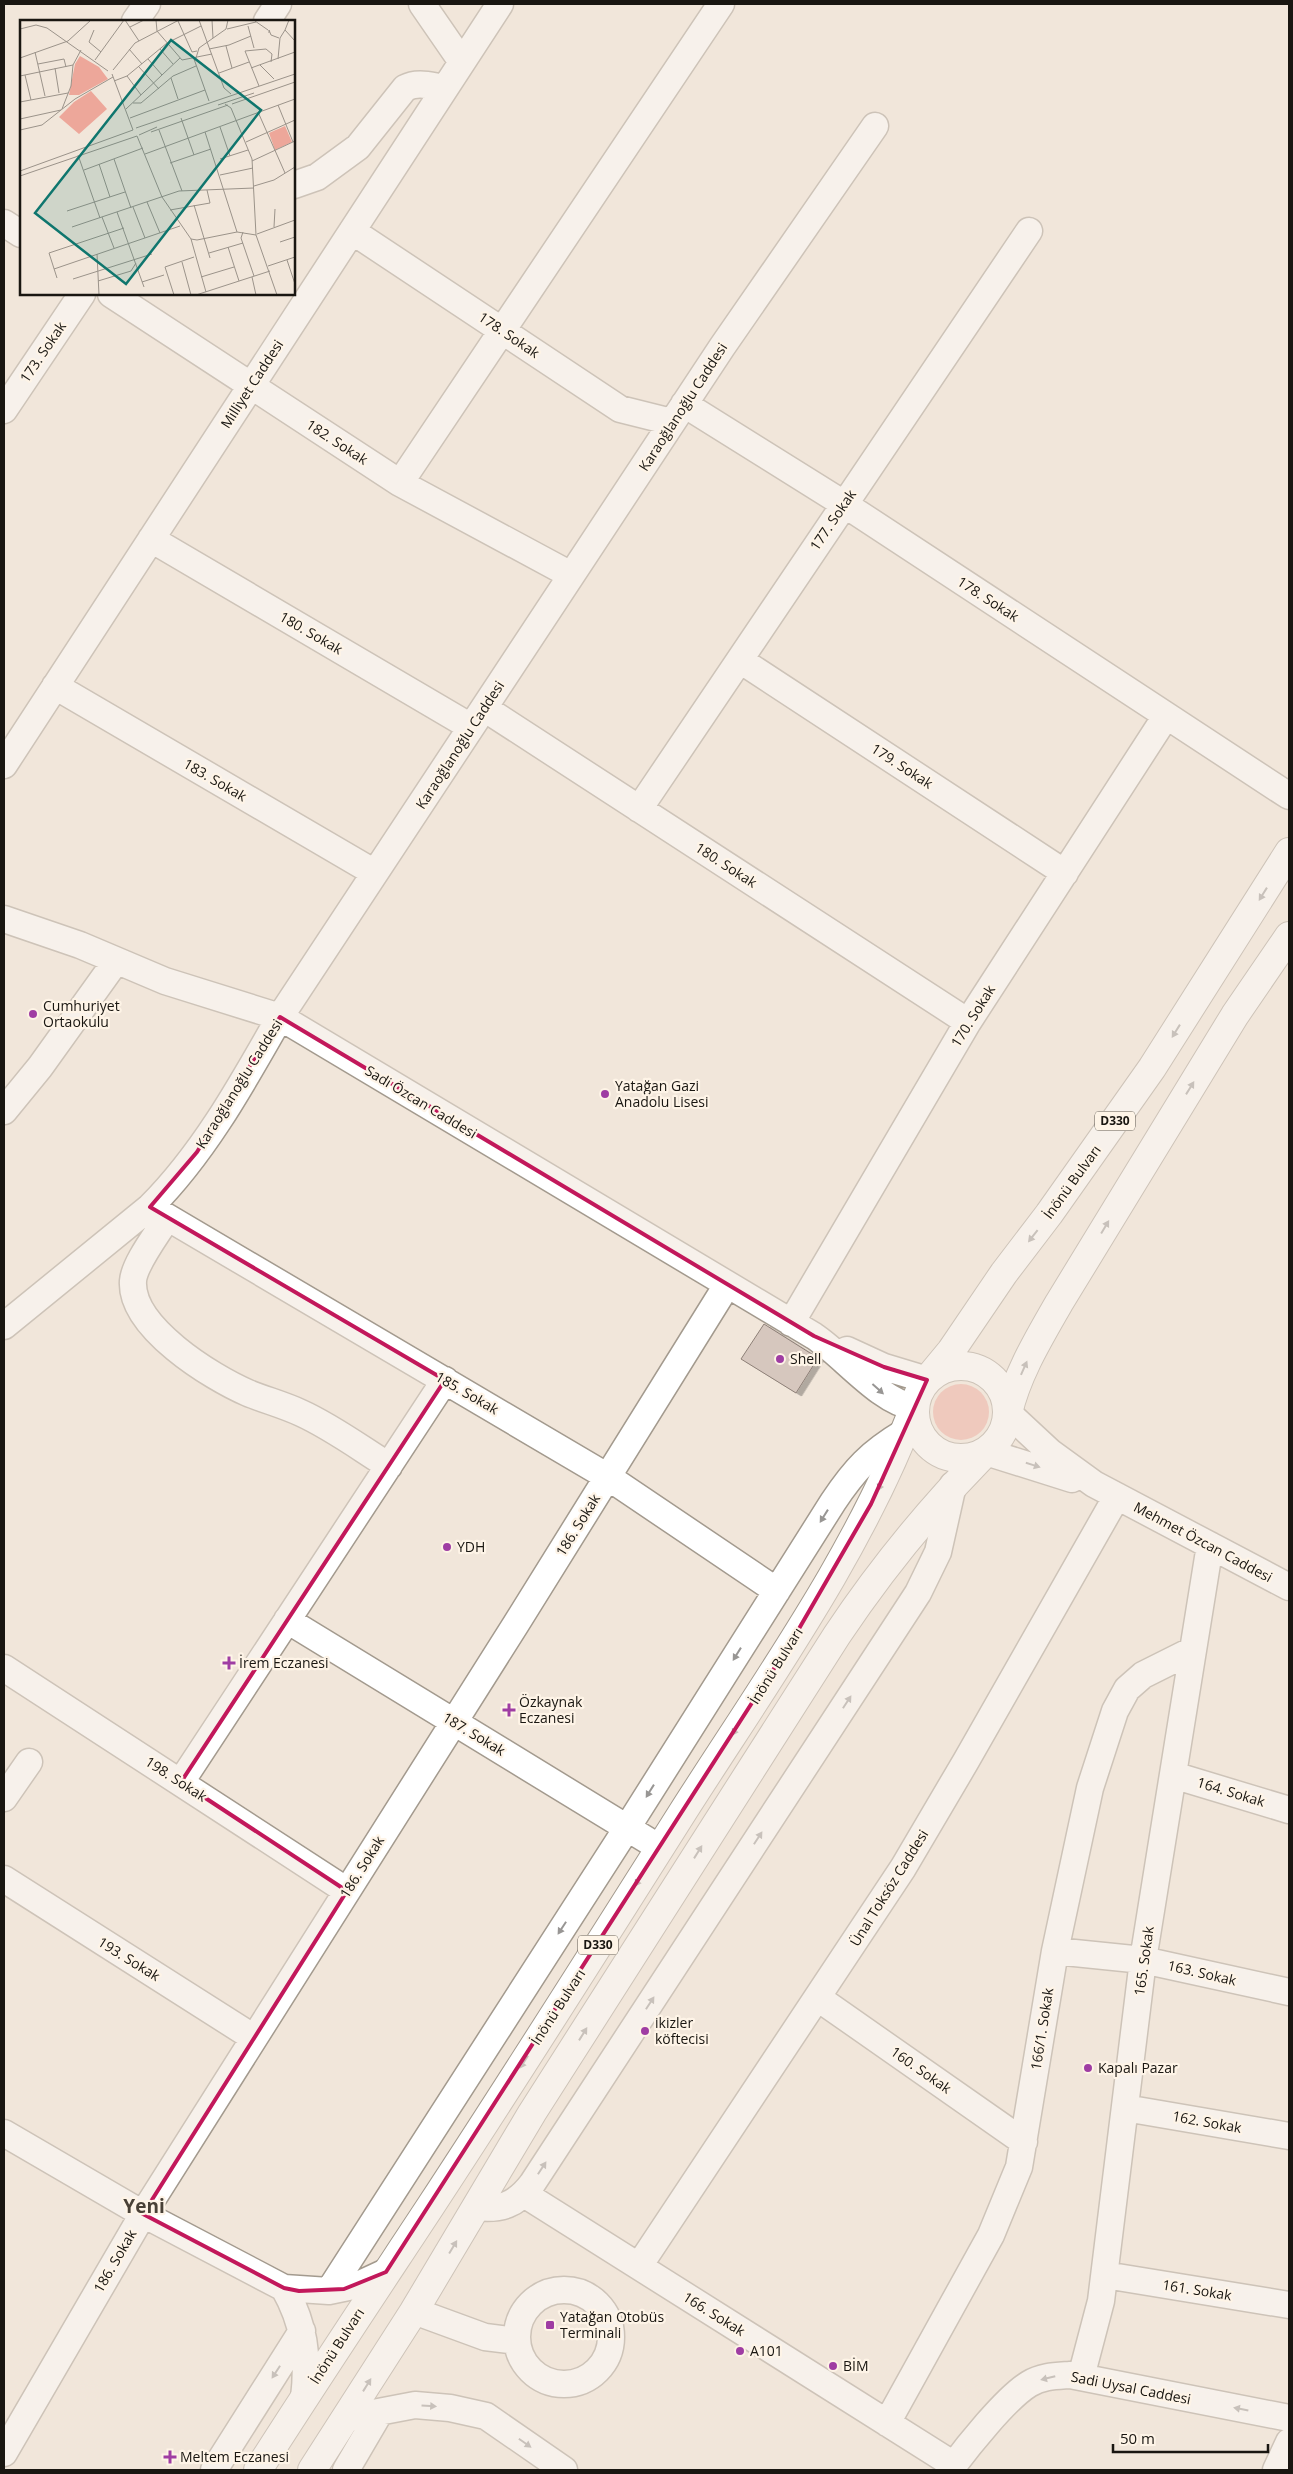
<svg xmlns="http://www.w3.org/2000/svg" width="1293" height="2474" font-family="'Open Sans',sans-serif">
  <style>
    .green { fill: #eda79a }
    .building { fill: #d6c7be; stroke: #8e8078; filter: url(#shadow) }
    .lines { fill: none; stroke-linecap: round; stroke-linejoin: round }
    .minor-casing { stroke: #a39a8e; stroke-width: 29 }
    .highway-casing { stroke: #a39a8e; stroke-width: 30 }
    .minor { stroke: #fff; stroke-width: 26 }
    .highway { stroke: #fff; stroke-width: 28 }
    .oneway { fill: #989694 }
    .marked { fill: none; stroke: #c2185b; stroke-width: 4; stroke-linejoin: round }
    .poi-dot { fill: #9f3da3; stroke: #fef4e7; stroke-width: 2 }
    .labels { text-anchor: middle; stroke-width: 4.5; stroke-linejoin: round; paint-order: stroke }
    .shield { fill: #fef4e7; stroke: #5e5951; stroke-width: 1 }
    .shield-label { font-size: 12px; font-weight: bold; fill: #191611 }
    .street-label { font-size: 14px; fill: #191611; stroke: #fef4e7 }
    .poi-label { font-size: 14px; fill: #191611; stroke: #fef4e7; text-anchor: start }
    .district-label { font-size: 19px; font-weight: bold; fill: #494137; stroke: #fef4e7 }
    .inset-road { fill: none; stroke: #9b938a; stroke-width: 1 }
    .view { fill: #0f766e; fill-opacity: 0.15; stroke: #0f766e; stroke-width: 2.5 }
    .inset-edge { fill: none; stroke: #191611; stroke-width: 2.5 }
  </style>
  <defs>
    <filter id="shadow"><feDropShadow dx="5.5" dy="3" stdDeviation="0" flood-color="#0004"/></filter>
  </defs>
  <rect width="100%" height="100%" fill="#f1e6da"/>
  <path class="green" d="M933 1412a28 28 0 1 1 56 0a28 28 0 1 1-56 0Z"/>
  <path class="building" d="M764 1324 818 1358 796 1393 741 1359Z"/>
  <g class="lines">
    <defs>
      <path id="minor" d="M422 4 462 62
        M135 21 147 4
        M267 21 278 4
        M294 185 317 177 358 147 405 88C418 81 431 86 445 88
        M4 223 21 234
        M352 231 620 409 672 422
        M111 294 400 483 571 575
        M684 404 844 504 1289 796
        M4 410 82 294
        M400 483 721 4
        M151 539 471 727
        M740 660 1065 873
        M55 686 375 873
        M484 708 968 1022
        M4 765 500 4
        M639 809 1029 231
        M4 919 80 945 165 981 280 1017 814 1336C844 1356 880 1402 914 1407
        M4 1111 40 1067 116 961
        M150 1207 608 1477 777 1591
        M167 1218C158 1233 134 1264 133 1281 130 1327 211 1377 248 1393 265 1400 284 1405 301 1413 332 1427 360 1448 389 1466
        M791 1323 968 1022 1166 716
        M4 1326 150 1207C204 1153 242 1084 280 1017L722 347 875 126
        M847 1350 884 1367 927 1380
        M1008 1413 1050 1452 1094 1484 1289 1587
        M986 1452 1072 1479
        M287 1620 660 1848
        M4 1668 347 1891
        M1173 1775 1289 1810
        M181 1782 445 1380
        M4 1798 29 1762
        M4 1879 254 2038
        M1055 1951 1143 1960 1289 1992
        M818 1998 1024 2142
        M1125 2108 1289 2136
        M4 2133 143 2214 284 2288 329 2291 358 2285 386 2272
        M524 2194 954 2465
        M476 2207C501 2210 516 2205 532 2184L918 1593 938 1552 953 1485
        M639 2266 903 1868 966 1761 1117 1496
        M1105 2275 1289 2305
        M284 2288C304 2323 309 2357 304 2398
        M517 2337a47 47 0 1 1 94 0a47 47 0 1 1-94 0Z
        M329 2291 627 1828 833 1502C855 1469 870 1453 905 1432
        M414 2311 485 2337 517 2341
        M1081 2377 1101 2301 1143 1960 1210 1545
        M347 2418 415 2405 450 2408 486 2416 564 2470
        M887 2423 991 2235 1019 2167 1055 1951 1090 1788 1115 1711 1127 1689 1143 1675 1193 1650
        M4 2453 143 2214 516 1624 727 1285
        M214 2470 302 2331
        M346 2470 380 2412
        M950 2470C967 2447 1006 2398 1029 2384 1042 2376 1056 2376 1070 2375L1289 2418
        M1276 2470 1289 2442"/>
      <path id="highway" d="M915 1412a46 46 0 1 1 92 0a46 46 0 1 1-92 0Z
        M927 1380 951 1351 1004 1273 1049 1214 1152 1068 1289 852
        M1008 1413C1017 1374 1039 1338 1059 1303L1235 1015 1289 936
        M258 2470C314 2382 372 2295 430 2207 516 2076 600 1943 684 1810 765 1683 862 1548 914 1407
        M312 2470 414 2311 532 2113 837 1635C881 1569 931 1508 986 1452"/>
    </defs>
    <use href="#minor" class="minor-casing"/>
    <use href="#highway" class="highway-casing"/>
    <use href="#minor" class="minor"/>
    <use href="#highway" class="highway"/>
  </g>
  <defs><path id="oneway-solid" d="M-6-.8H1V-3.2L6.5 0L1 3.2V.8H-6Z" transform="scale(1.25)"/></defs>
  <g class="oneway">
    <use href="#oneway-solid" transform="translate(1263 894) rotate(122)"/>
    <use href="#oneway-solid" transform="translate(1176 1031) rotate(122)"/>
    <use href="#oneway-solid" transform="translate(1190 1088) rotate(-58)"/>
    <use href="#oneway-solid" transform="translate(1105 1227) rotate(-59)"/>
    <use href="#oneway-solid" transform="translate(1033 1236) rotate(128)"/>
    <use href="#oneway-solid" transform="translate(1024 1368) rotate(-66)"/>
    <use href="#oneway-solid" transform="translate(878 1389) rotate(42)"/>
    <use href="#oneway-solid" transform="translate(1033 1465) rotate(17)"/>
    <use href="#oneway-solid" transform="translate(881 1484) rotate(116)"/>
    <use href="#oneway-solid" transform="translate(824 1516) rotate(122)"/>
    <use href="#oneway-solid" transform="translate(737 1654) rotate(122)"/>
    <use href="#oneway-solid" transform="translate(847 1702) rotate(-57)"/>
    <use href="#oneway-solid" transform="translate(736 1729) rotate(122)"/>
    <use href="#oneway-solid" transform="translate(650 1791) rotate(122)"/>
    <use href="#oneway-solid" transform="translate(758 1838) rotate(-57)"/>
    <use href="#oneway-solid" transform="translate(698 1852) rotate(-58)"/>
    <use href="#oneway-solid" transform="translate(639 1880) rotate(123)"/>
    <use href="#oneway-solid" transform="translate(562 1928) rotate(123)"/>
    <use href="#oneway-solid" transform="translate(650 2003) rotate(-57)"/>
    <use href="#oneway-solid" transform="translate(583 2034) rotate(-58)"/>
    <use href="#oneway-solid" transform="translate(524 2062) rotate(123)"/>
    <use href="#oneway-solid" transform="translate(542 2168) rotate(-57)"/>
    <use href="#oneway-solid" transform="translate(453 2247) rotate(-59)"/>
    <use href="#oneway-solid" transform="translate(276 2372) rotate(123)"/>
    <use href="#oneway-solid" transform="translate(1048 2378) rotate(166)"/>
    <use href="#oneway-solid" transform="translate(367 2385) rotate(-58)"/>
    <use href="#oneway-solid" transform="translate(429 2406) rotate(4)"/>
    <use href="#oneway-solid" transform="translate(1241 2409) rotate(-169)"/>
    <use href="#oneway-solid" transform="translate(525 2443) rotate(35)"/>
  </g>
  <path d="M0 0H1293V2474H0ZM280 1017 814 1336 884 1367 927 1380 871 1504 793 1639 386 2272 344 2289 299 2291 284 2288 143 2214 347 1891 181 1782 445 1380 150 1207 197 1152Z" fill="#f1e6da" fill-opacity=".55" fill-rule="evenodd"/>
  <path class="marked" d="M280 1017 814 1336 884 1367 927 1380 871 1504 793 1639 386 2272 344 2289 299 2291 284 2288 143 2214 347 1891 181 1782 445 1380 150 1207 197 1152Z"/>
  <g class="poi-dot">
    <circle cx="33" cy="1014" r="5"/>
    <circle cx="605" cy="1094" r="5"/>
    <circle cx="780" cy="1359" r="5"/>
    <circle cx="447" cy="1547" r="5"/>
    <path d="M226.5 1655.5h5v5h5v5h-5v5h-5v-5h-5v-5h5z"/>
    <path d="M506.5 1702.5h5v5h5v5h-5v5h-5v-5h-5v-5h5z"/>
    <circle cx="645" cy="2031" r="5"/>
    <circle cx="1088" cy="2068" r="5"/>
    <rect x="545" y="2320" width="10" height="10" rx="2.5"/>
    <circle cx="740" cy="2351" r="5"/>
    <circle cx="833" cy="2366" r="5"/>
    <path d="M167.5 2449.5h5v5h5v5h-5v5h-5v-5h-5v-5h5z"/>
  </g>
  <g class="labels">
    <g class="shield">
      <rect x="1095" y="1111.5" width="40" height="19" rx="4"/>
      <rect x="578" y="1935.5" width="40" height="19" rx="4"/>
    </g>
    <g class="shield-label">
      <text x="1115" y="1125">D330</text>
      <text x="598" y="1949">D330</text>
    </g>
    <g class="street-label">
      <text transform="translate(509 335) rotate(34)" y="5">178. Sokak</text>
      <text transform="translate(43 352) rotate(-56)" y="5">173. Sokak</text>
      <text transform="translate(252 384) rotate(-57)" y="5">Milliyet Caddesi</text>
      <text transform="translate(683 407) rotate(-57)" y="5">Karaoğlanoğlu Caddesi</text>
      <text transform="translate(337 442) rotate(33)" y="5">182. Sokak</text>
      <text transform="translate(833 520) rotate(-56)" y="5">177. Sokak</text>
      <text transform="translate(988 599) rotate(33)" y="5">178. Sokak</text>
      <text transform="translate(311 633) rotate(30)" y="5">180. Sokak</text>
      <text transform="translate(460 745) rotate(-57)" y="5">Karaoğlanoğlu Caddesi</text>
      <text transform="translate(902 766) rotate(33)" y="5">179. Sokak</text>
      <text transform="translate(215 780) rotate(30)" y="5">183. Sokak</text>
      <text transform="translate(726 865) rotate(33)" y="5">180. Sokak</text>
      <text transform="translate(973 1016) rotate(-58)" y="5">170. Sokak</text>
      <text transform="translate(239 1084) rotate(-58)" y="5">Karaoğlanoğlu Caddesi</text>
      <text transform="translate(421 1102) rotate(31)" y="5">Sadi Özcan Caddesi</text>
      <text transform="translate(1072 1182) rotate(-54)" y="5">İnönü Bulvarı</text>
      <text transform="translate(467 1393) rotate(30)" y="5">185. Sokak</text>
      <text transform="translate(578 1525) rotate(-58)" y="5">186. Sokak</text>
      <text transform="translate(1203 1542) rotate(28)" y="5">Mehmet Özcan Caddesi</text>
      <text transform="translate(776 1666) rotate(-58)" y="5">İnönü Bulvarı</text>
      <text transform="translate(474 1734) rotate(31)" y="5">187. Sokak</text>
      <text transform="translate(176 1779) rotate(33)" y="5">198. Sokak</text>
      <text transform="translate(1231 1792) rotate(17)" y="5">164. Sokak</text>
      <text transform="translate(362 1867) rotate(-58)" y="5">186. Sokak</text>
      <text transform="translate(889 1888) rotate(-58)" y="5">Ünal Toksöz Caddesi</text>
      <text transform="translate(129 1959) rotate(32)" y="5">193. Sokak</text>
      <text transform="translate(1144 1961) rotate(-82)" y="5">165. Sokak</text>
      <text transform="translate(1202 1973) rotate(13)" y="5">163. Sokak</text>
      <text transform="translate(558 2007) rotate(-57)" y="5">İnönü Bulvarı</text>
      <text transform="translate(1042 2029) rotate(-81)" y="5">166/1. Sokak</text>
      <text transform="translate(921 2070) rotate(35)" y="5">160. Sokak</text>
      <text transform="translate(1207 2122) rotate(10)" y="5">162. Sokak</text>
      <text transform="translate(115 2261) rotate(-60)" y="5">186. Sokak</text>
      <text transform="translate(1197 2290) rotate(9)" y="5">161. Sokak</text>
      <text transform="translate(714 2314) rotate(32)" y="5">166. Sokak</text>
      <text transform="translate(337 2346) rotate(-57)" y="5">İnönü Bulvarı</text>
      <text transform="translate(1131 2388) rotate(11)" y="5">Sadi Uysal Caddesi</text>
    </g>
    <g class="poi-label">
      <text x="43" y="1011">Cumhuriyet<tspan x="43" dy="16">Ortaokulu</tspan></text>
      <text x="615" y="1091">Yatağan Gazi<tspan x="615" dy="16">Anadolu Lisesi</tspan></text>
      <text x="790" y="1364">Shell</text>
      <text x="457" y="1552">YDH</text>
      <text x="239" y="1668">İrem Eczanesi</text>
      <text x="519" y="1707">Özkaynak<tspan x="519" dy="16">Eczanesi</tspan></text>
      <text x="655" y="2028">ikizler<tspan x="655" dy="16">köftecisi</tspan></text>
      <text x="1098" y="2073">Kapalı Pazar</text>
      <text x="560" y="2322">Yatağan Otobüs<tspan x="560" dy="16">Terminali</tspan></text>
      <text x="750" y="2356">A101</text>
      <text x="843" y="2371">BİM</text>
      <text x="180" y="2462">Meltem Eczanesi</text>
    </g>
    <g class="district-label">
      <text x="144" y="2213">Yeni</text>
    </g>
  </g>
  <g transform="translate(20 20)">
    <rect width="275" height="275" fill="#f1e6da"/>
    <path d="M60 36 79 47 88 59 59 75H49L55 44ZM71 71 87 89 59 114 39 97 54 82ZM265 106 272 122 255 130 249 113Z" fill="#eda79a"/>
    <path class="inset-road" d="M105 0 119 21M136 0 137 11 162 40 192 34M179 0 204 68 211 74M192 0 193 18M269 0 265 10 275 21M158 1 172 32 177 31M235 1 248 10M228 6 234 28M110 7 124 0M0 9 16 5 27 8 88 51M207 9 236 2M74 10 69 22 81 32M249 13V10L251 15 259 18M206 26 212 48M109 29 122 44M140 29 153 44M189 29 209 25 231 16M15 32 25 76M0 38 48 21 71 0M176 38 179 28 206 9 208 0M128 39 142 55M174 39 189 81M258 39 260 18 265 10M75 40 104 0M18 44 44 39 46 47M240 45 254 59M119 47 139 69M35 48 39 73M231 48 275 32M93 50 115 23 159 0M199 53 229 42M92 54 113 110M5 55 11 80M0 56 53 45M107 56 121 75M151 58 158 79M94 61 107 56 147 23 181 6M239 66 225 31 246 29 252 34 251 42M0 82 48 73M113 83H121L153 56 176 46M205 84 211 88 232 139 236 215 257 275M212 84 275 62M198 85 234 73M258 85 273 122M42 89 51 66 53 45 61 30M106 89 160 38M238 92 265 153M110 98 185 70M161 98 174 135M0 99 41 90M200 107 210 136M116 108 275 54M0 110 22 105 55 79 93 57M139 110 162 171M131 112 208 85M185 112 217 212M119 115 137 107M117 116 142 177 171 219 177 220 217 212 236 215M226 122 275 100M125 134 275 79M58 135 80 198M94 139 111 188M200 139 228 130M232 141 275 121M150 143 191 129M79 144 90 177M64 150 123 128M0 151 113 110M200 155 233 148M0 156 117 116M234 166 254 160 275 147M127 182 140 213M174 185 190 238M113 187 125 218M150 190 190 183 187 170M47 191 105 172M97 192 124 267M82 197 94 228M52 207 159 171 234 168M254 207 255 189M223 212 221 218 234 256M237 214 275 200M171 219 186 272M260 222 275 217M208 227 219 261M189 233 223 223M77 234 79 275M267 240 275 264M162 242 171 275M248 246 275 237M34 249 160 206M181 257 214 247M232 257 236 275M37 258 29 233 104 208M53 259 132 234M78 261 111 251 116 243M122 262 144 255M154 275 145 247 174 237M176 275 250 251"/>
    <path class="view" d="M151 20 241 90 106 264 15 193Z"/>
    <rect width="275" height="275" class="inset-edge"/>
  </g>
  <rect width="1293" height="2474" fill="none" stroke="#191611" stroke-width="10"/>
  <path d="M1113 2444v8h155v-8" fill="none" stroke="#191611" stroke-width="2.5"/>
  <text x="1120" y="2444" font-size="15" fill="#191611" stroke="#fef4e7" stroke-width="4" paint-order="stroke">50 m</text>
</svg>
